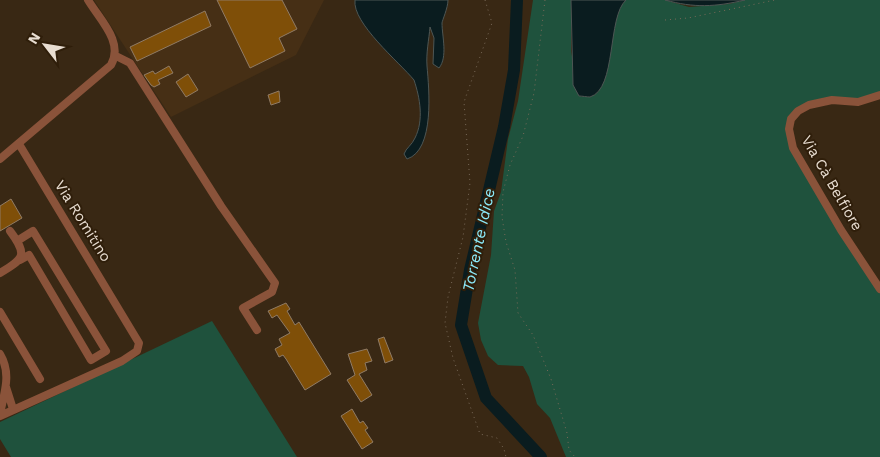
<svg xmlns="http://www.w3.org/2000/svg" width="880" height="457" font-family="'Work Sans',sans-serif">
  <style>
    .built { fill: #462f15 }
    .green { fill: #1f523d }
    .water { fill: #0a1c1f; stroke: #4d5654 }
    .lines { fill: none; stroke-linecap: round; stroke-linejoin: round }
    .river { stroke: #0a1c1f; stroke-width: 12 }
    .building { fill: #7f4f08; stroke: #907b65 }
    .path { stroke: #796a59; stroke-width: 1; stroke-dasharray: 1 4; stroke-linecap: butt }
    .minor { stroke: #8a533a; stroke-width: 8 }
    .labels { text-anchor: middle; stroke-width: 4; stroke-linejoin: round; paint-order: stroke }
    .street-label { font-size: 15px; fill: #e8ddd1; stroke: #2f1e0a }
    .water-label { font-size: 16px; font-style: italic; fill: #8cebfb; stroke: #2f1e0a }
  </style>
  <rect width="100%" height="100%" fill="#392814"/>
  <path class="built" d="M94 0H324L296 55 171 117Z"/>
  <path class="green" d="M533 0H571V51L579 96C582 96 587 97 590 97 617 89 606 18 626 0H665L689 7 729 4 745 0H880V94L863 101 826 98 793 112 789 143 880 293V457H566L550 418 537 404 529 377 523 366 498 365 488 356 481 340 478 323 491 255 494 211 501 192 508 139 518 101Z
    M212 321 297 457H11L0 439V422Z"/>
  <path class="water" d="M355 0H448C448 8 442 21 442 23 442 36 448 57 439 68L433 64 434 38 430 27C429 39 426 53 427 66 429 89 435 150 407 159L404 154C406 148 412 145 415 138 424 120 420 98 414 80 399 62 352 23 355 0Z
    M571 0H626C607 17 617 89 590 97 587 97 582 96 579 96L573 85Z
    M665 0H745C715 7 694 8 665 0Z"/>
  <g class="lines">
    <path class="river" d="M517 0 514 70 504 127 470 270 461 325 486 398 541 457"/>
  </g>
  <path class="building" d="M217 0H282L297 29 279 38 285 51 250 68Z
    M205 11 211 26 137 61 130 47Z
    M169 66 173 73 158 80 160 84 154 87 151 85 144 75 153 71 155 74Z
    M188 74 198 90 186 97 176 82Z
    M279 91 280 102 271 105 268 95Z
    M11 199 22 218 0 231V206Z
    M286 303 290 309 287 311 295 325 299 322 331 374 305 390 286 359 283 355 279 357 275 349 282 345 279 339 290 333 277 315 272 318 268 311Z
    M384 337 393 360 385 363 378 339Z
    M367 349 372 361 365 363 367 370 359 374 372 395 361 402 347 380 355 375 348 354Z
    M352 409 360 423 363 421 368 428 365 430 373 442 362 449 341 416Z"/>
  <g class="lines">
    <path class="path" d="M485 0 492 23 464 102 470 183 463 237 448 297 445 323 453 358 480 434 497 438 504 449 506 457
      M545 0 534 93 523 136 510 165 503 192 502 217 506 242 515 270 518 313 533 335 551 379 567 433 569 450 575 457
      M665 20 688 18 775 0"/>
    <path class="minor" d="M116 56 130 63 221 206 275 283 272 292 243 308 257 330
      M880 95 858 102 832 100 809 105 798 111 791 119 789 129 793 148 841 230 880 289
      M0 159 111 65C124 42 100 20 88 0
      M17 241 33 231 106 351 91 360 29 255 20 260
      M0 273C24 259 28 255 10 231
      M0 312 40 379
      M0 354C12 374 4 393 0 414
      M6 387 13 409
      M0 416 122 361 137 351 139 343 19 144"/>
  </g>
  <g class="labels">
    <g class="street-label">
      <text transform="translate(832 183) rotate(60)" y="5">Via Cà Belfiore</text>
      <text transform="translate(83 221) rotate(58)" y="5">Via Romitino</text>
    </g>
    <g class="water-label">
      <text transform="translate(478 240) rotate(-78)" y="6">Torrente Idice</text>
    </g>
  </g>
  <g transform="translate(45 45) rotate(301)" stroke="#2f1e0a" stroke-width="4" paint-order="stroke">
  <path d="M0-4L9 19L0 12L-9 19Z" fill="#e8ddd1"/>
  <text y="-8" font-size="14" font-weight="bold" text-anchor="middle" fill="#e8ddd1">N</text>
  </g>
</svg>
